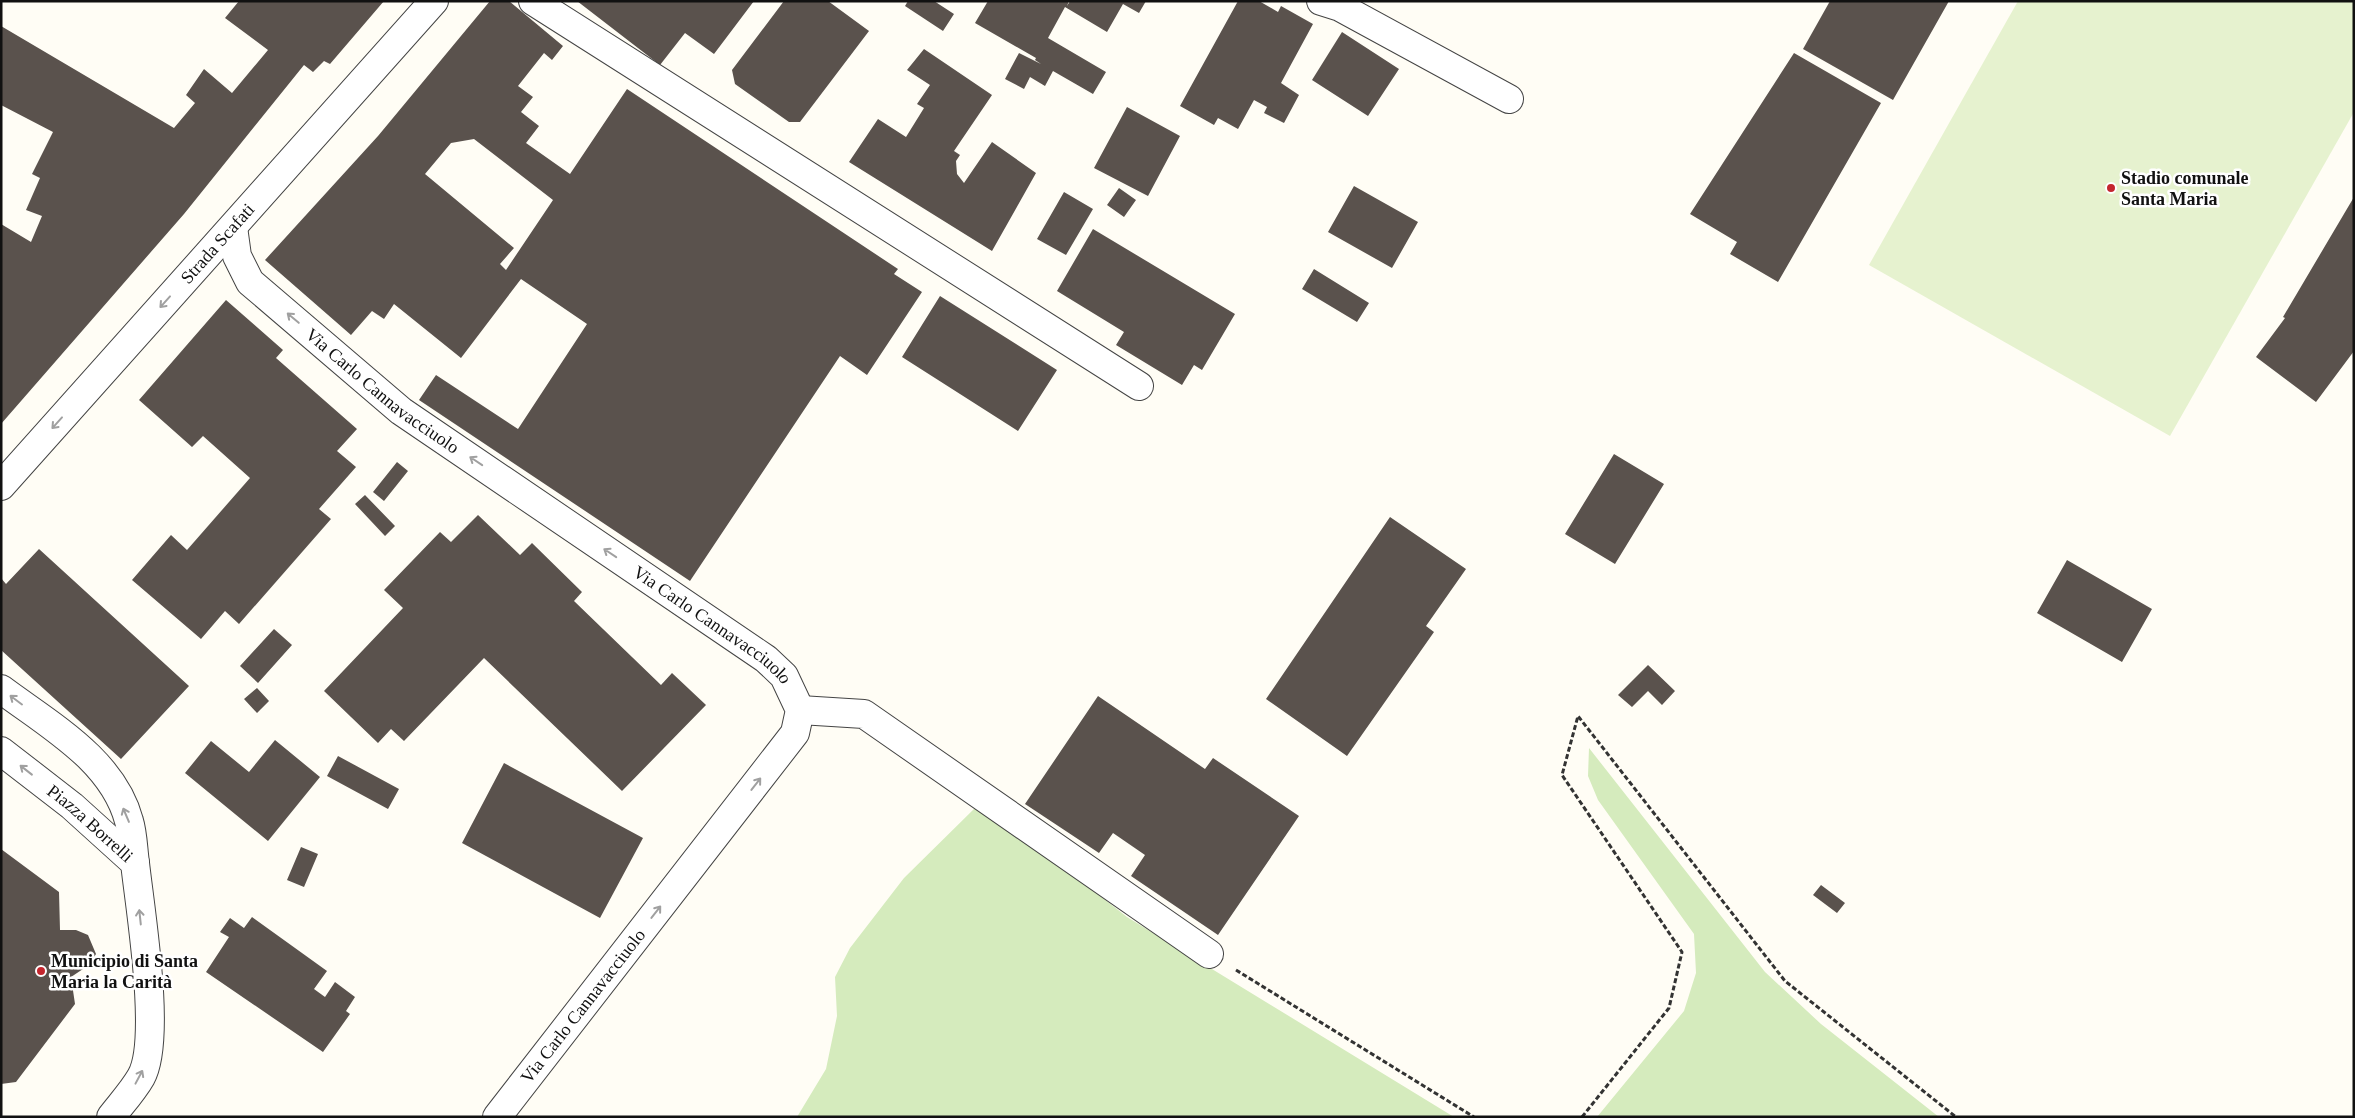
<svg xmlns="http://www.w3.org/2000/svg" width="2355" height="1118" font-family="Georgia,serif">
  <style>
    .green { fill: #d5ebbd }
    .pitch { fill: #e6f2cf }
    .building { fill: #5a524d; fill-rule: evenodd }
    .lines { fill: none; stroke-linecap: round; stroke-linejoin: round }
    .minor-casing { stroke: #444; stroke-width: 30 }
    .path { stroke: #333; stroke-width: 3; stroke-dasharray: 5 2.5; stroke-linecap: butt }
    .minor { stroke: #fff; stroke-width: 28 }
    .oneway { stroke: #a0a0a0 }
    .poi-dot { fill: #c4262e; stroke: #fff; stroke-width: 2 }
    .labels { text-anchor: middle; stroke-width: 5; stroke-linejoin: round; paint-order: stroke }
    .poi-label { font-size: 18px; font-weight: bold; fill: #111; stroke: #fff; text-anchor: start }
    .street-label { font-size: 18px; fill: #111; stroke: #fff }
  </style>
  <rect width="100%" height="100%" fill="#fffdf5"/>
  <path class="green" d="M1589 748 1765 972 1821 1024 1939 1117H1597L1684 1011 1696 973 1694 934 1598 800 1588 776Z
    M975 808 1033 843 1127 917 1454 1117H797L826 1069 837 1016 835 977 850 948 904 878Z"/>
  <path class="pitch" d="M2018 1H2354V112L2170 436 1869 265Z"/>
  <path class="building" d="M239 1H384L330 64 324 61 313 72 304 65 184 214 1 424V224L31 242 42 216 26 210 40 178 32 174 53 132 1 105V26L174 128 195 103 186 95 204 69 232 93 268 50 225 18Z
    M490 1H509L563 46 552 60 544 53 518 86 533 97 521 112 539 126 526 143 570 174 627 89 898 269 894 274 922 292 867 375 840 356 690 581 419 400 436 375 518 429 587 324 521 279 461 358 394 304 384 319 372 311 351 335 265 260 378 136ZM474 139 553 200 506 270 500 264 514 248 425 174 451 143Z
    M577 1H754L714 54 685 33 660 65Z
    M784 1H828L869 31 800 122H789L735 84 732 70Z
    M908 1H934L954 14 943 31 905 6Z
    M988 1H1069L1067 6 1070 1H1146L1139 13 1123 4 1107 32 1065 7 1048 38 1106 72 1093 94 1053 71 1045 86 1030 77 1024 89 1005 79 1019 53 1041 64 1035 60 1036 58 975 23Z
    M1238 1H1259L1278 12 1281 6 1313 24 1281 83 1299 95 1284 123 1264 113 1267 107 1254 100 1238 129 1218 118 1214 125 1180 106Z
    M1830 1H1949L1893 100 1803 49Z
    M1342 32 1399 69 1368 116 1312 80Z
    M924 49 992 95 954 151 960 155 956 161 957 174 964 183 992 142 1036 173 992 251 849 162 878 119 906 137 924 108 917 104 930 85 907 70Z
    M1794 53 1881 103 1778 282 1730 254 1737 242 1690 214Z
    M1127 107 1180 136 1148 196 1094 168Z
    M1354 186 1418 222 1392 268 1328 232Z
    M1119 188 1136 200 1124 217 1107 205Z
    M1064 192 1093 209 1066 255 1037 239Z
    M2354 197V351L2316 402 2256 357 2285 318 2283 317Z
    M1093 229 1235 314 1202 370 1194 365 1182 385 1116 345 1124 332 1057 291Z
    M1314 269 1369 303 1357 322 1302 289Z
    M940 296 1057 370 1018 431 902 357Z
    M226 300 283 350 276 358 357 429 337 451 356 467 319 509 331 519 239 624 225 611 201 639 132 580 171 535 187 550 250 478 203 436 192 447 139 400Z
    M1614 454 1664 484 1615 564 1565 534Z
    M397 462 408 471 384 501 373 492Z
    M365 495 395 526 385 536 355 504Z
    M478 515 520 555 532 543 582 592 574 601 661 685 672 673 706 705 622 791 484 658 404 741 391 729 378 743 324 691 403 608 384 590 440 532 451 542Z
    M1390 517 1466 569 1426 626 1434 632 1347 756 1266 699Z
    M39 549 189 686 121 759 1 650V578L6 584Z
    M2067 560 2152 609 2122 662 2037 613Z
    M274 629 292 645 258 683 240 666Z
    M1648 665 1675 691 1662 705 1648 691 1632 707 1618 695Z
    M257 688 269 701 257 713 244 699Z
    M1098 696 1205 769 1213 758 1299 816 1218 935 1131 876 1145 855 1113 833 1099 853 1025 804Z
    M275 740 320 777 268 841 185 773 211 741 249 772Z
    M338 756 399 789 388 809 327 776Z
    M504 763 643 838 600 918 462 843Z
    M301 847 318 854 304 887 287 880Z
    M1 849 59 892 60 930H76L88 935 96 954 89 965 71 977 75 1004 16 1082 1 1084Z
    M1821 885 1845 903 1837 913 1813 895Z
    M252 917 327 971 314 989 325 997 335 982 355 997 346 1011 350 1014 323 1052 206 972 229 937 220 932 230 918 244 928Z"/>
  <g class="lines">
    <defs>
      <g id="minor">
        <path d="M533 1 1139 386"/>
        <path d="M1321 1 1340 7 1509 99"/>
        <path id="s1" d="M233 227 237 256 250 282 401 411 766 659 784 676 800 710 795 733 497 1117"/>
        <path id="s2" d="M1 486 434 1"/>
        <path d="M1 689C49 725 113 760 129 821 133 834 133 849 135 863"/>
        <path d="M800 710 864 714 1209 954"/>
        <path id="s3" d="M1 751 72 806 135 863C140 909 162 1040 141 1077 133 1091 121 1104 111 1117"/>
      </g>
    </defs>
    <use href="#minor" class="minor-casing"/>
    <path class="path" d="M1236 970 1474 1117
      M1582 1117 1669 1008 1682 952 1562 775 1578 716 1785 981 1956 1117"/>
    <use href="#minor" class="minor"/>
  </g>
  <defs><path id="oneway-shaft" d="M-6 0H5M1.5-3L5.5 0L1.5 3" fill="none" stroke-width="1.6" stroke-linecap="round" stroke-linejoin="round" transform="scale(1.25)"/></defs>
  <g class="oneway">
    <use href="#oneway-shaft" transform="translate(165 302) rotate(132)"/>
    <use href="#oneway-shaft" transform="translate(293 318) rotate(-140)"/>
    <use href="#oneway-shaft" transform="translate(57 423) rotate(132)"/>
    <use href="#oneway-shaft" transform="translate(476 461) rotate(-146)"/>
    <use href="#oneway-shaft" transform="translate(610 553) rotate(-146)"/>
    <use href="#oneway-shaft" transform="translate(16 700) rotate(-143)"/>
    <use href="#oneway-shaft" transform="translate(26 770) rotate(-142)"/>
    <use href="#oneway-shaft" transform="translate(756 784) rotate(-52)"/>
    <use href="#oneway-shaft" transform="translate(126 815) rotate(-113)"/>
    <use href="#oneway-shaft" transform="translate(656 912) rotate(-52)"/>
    <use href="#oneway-shaft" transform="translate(140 917) rotate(-96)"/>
    <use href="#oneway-shaft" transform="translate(139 1077) rotate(-62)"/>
  </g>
  <g class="poi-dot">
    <circle cx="2111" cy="188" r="5"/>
    <circle cx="41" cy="971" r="5"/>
  </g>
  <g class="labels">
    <g class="poi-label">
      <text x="2121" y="184">Stadio comunale<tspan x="2121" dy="21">Santa Maria</tspan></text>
      <text x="51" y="967">Municipio di Santa<tspan x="51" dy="21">Maria la Carità</tspan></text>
    </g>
    <g class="street-label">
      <text dy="6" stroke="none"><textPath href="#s2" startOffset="325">Strada Scafati</textPath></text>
      <text dy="6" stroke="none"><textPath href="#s1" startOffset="230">Via Carlo Cannavacciuolo</textPath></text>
      <text dy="6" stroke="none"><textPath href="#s1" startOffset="635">Via Carlo Cannavacciuolo</textPath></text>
      <text dy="6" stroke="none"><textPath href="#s3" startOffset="115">Piazza Borrelli</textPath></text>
      <text transform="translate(583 1006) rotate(-52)" y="6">Via Carlo Cannavacciuolo</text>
    </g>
  </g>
  <rect width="2355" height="1118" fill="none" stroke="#111111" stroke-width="5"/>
</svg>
